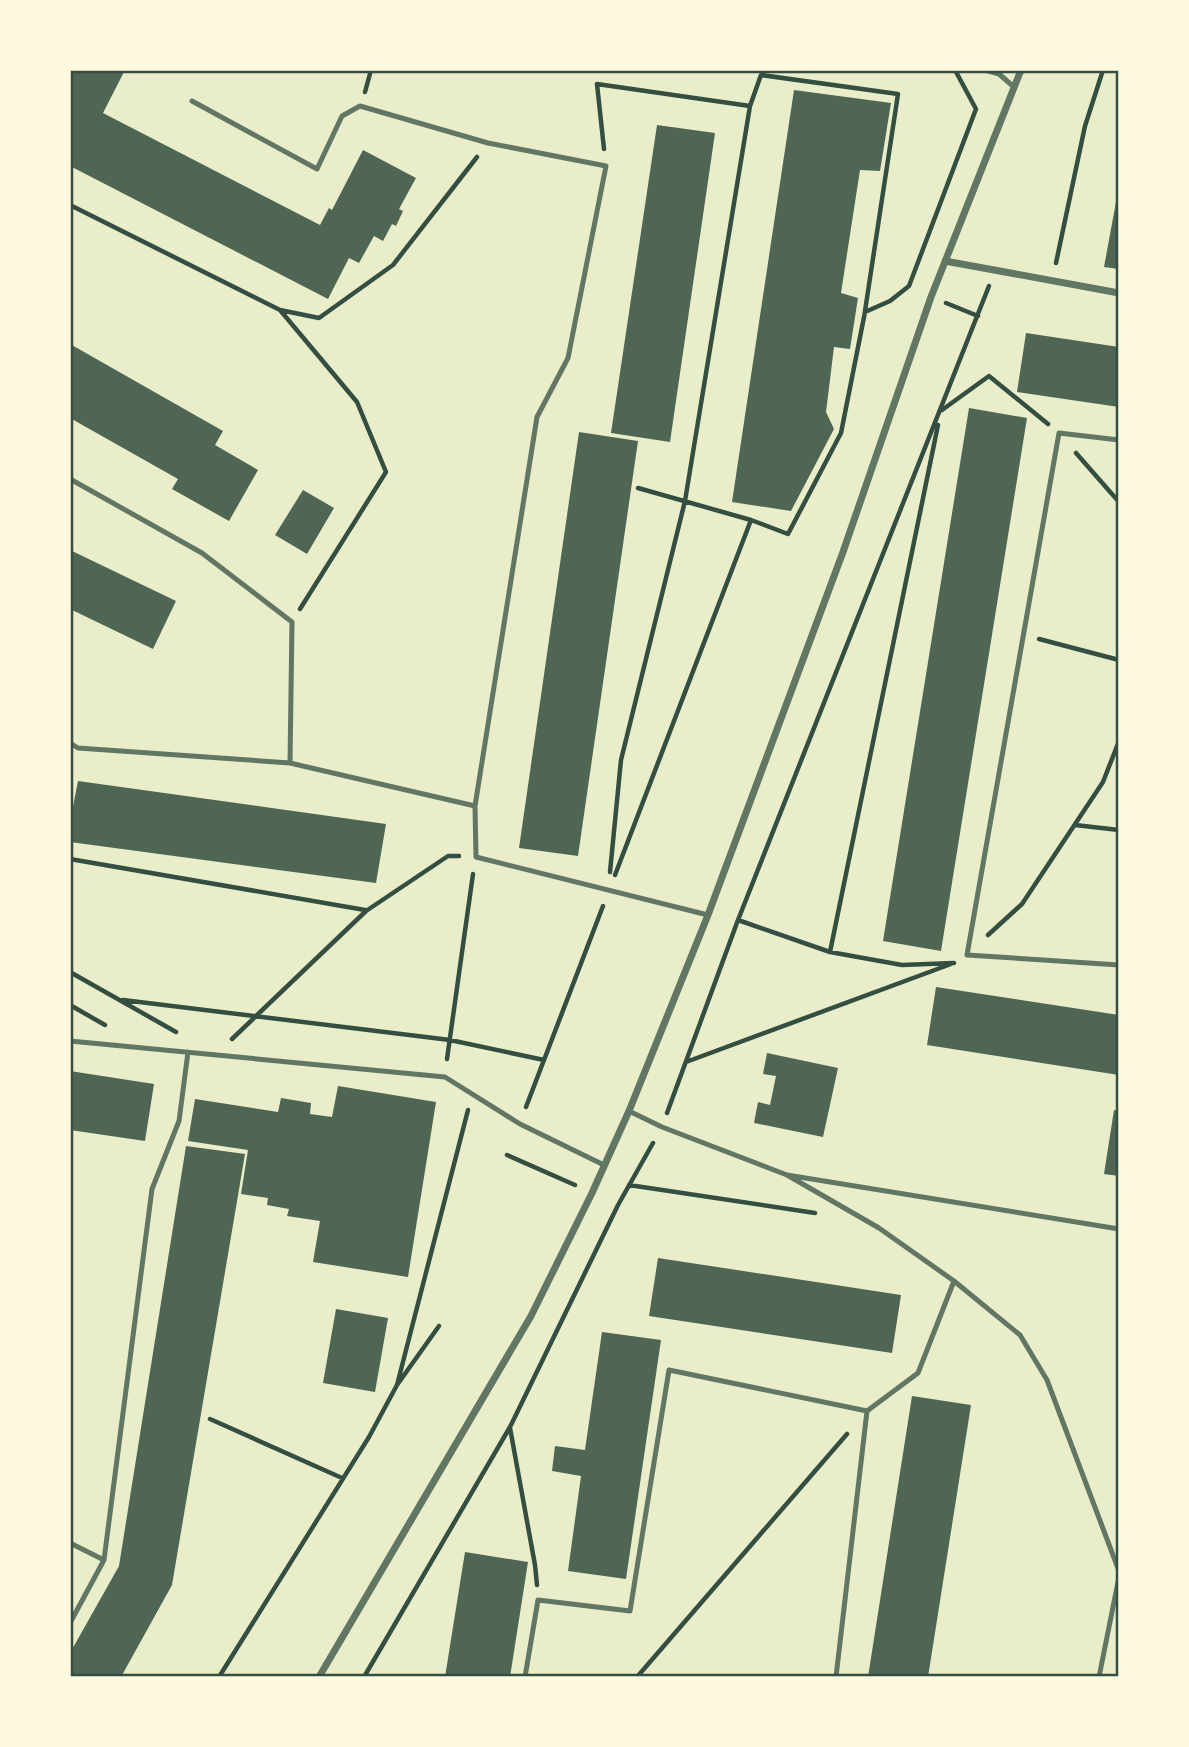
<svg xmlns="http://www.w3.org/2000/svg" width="1189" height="1747" font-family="Inter,sans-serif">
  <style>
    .building { fill: #4f6655 }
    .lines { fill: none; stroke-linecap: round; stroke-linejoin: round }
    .path { stroke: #344e41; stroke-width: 4.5 }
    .service { stroke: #617663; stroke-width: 5 }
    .minor { stroke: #617663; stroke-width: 7 }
    .neatline { fill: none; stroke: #344e41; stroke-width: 2.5 }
  </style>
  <rect width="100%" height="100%" fill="#e9edc9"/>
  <path class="building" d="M70 70H125L103 113 320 225 329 208 332 210 363 150 416 178 399 209 403 211 396 226 392 224 383 241 374 236 359 263 349 258 328 299 70 166Z
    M794 90 891 103 880 171 860 170 841 293 858 298 850 349 834 347 826 412 834 429 791 511 732 502Z
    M657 125 715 133 670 442 611 433Z
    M1118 191 1119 192V269L1104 267Z
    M1026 333 1119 347V407L1017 392Z
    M70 344 223 431 215 445 258 470 229 521 172 489 178 479 70 418Z
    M969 408 1027 418 941 951 883 941Z
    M579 432 638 441 578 856 519 848Z
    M303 490 334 508 307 554 275 535Z
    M70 550 176 601 153 649 70 609Z
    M78 781 386 824 376 883 70 842V822Z
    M936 987 1119 1015V1075L927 1045Z
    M767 1053 838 1068 823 1137 754 1123 758 1102 770 1105 776 1076 763 1074Z
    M70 1071 154 1084 145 1141 70 1130Z
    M338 1086 436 1102 408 1277 313 1262 320 1221 287 1216 289 1209 267 1205 268 1198 241 1194 248 1150 188 1141 195 1099 278 1112 281 1098 311 1103 310 1114 332 1117Z
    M1114 1110 1119 1111V1176L1104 1174Z
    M186 1146 245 1154 172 1585 121 1677H70V1653L119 1566Z
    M658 1258 901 1295 892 1353 649 1316Z
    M336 1309 388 1318 375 1392 323 1383Z
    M602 1332 661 1340 626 1579 568 1571 581 1476 552 1471 555 1446 585 1450Z
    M912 1396 971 1405 928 1677H868Z
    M465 1552 528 1562 510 1677H445Z"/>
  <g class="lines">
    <path class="path" d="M365 92 371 70
      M604 149 597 84 750 106 761 75 898 94 865 311
      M70 205 280 310
      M1056 263 1085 126 1103 70
      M946 303 978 316
      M942 410 989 376 1048 424
      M1076 453 1119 502
      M638 488 751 520
      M300 609 386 472 357 402 280 310 319 318 393 265 477 157
      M1039 639 1119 660
      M1075 825 1119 830
      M70 859 365 910
      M610 872 621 760 685 501 750 106
      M615 875 751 520 788 534 841 433 865 312 890 301 909 286 976 109 955 70
      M738 920 830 952 902 965 954 963
      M988 935 1022 904 1103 782 1119 741
      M830 952 938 425
      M70 972 176 1032
      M123 1000 450 1040 544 1060
      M70 1005 105 1025
      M232 1039 366 911 448 856H459
      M447 1059 473 874
      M686 1062 951 964
      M526 1107 603 906
      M667 1113 738 920 989 286
      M507 1155 575 1185
      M629 1185 815 1213
      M397 1385 468 1110
      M210 1419 342 1478
      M510 1428 535 1565 537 1585
      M219 1677 369 1437 397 1385 439 1326
      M364 1677 510 1427 618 1205 653 1143
      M637 1677 847 1434"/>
    <path class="service" d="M985 70 999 74 1014 87
      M192 101 317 169 342 116 360 106 488 143 606 166 568 358 537 417 475 806 476 857 708 915
      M1119 440 1059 433 967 955 1119 965
      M70 479 202 553 292 622 290 763
      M70 743 78 748 290 763 475 806
      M70 1041 445 1077 520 1124 604 1165
      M629 1111 662 1127 787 1175 1119 1229
      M787 1175 879 1228 954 1281 1020 1335 1047 1380 1119 1571
      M70 1543 104 1560
      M70 1623 104 1560 152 1189 179 1121 188 1052
      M525 1677 538 1600 630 1611 669 1370 867 1411 918 1373 954 1281
      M836 1677 867 1411
      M1099 1677 1119 1577"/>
    <path class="minor" d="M945 261 1119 293
      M319 1677 531 1316 592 1193 629 1111 708 915 843 552 931 297 1021 70"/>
  </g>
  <rect width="1189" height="1747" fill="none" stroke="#fefae0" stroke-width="144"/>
  <rect x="72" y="72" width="1045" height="1603" class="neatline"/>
</svg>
